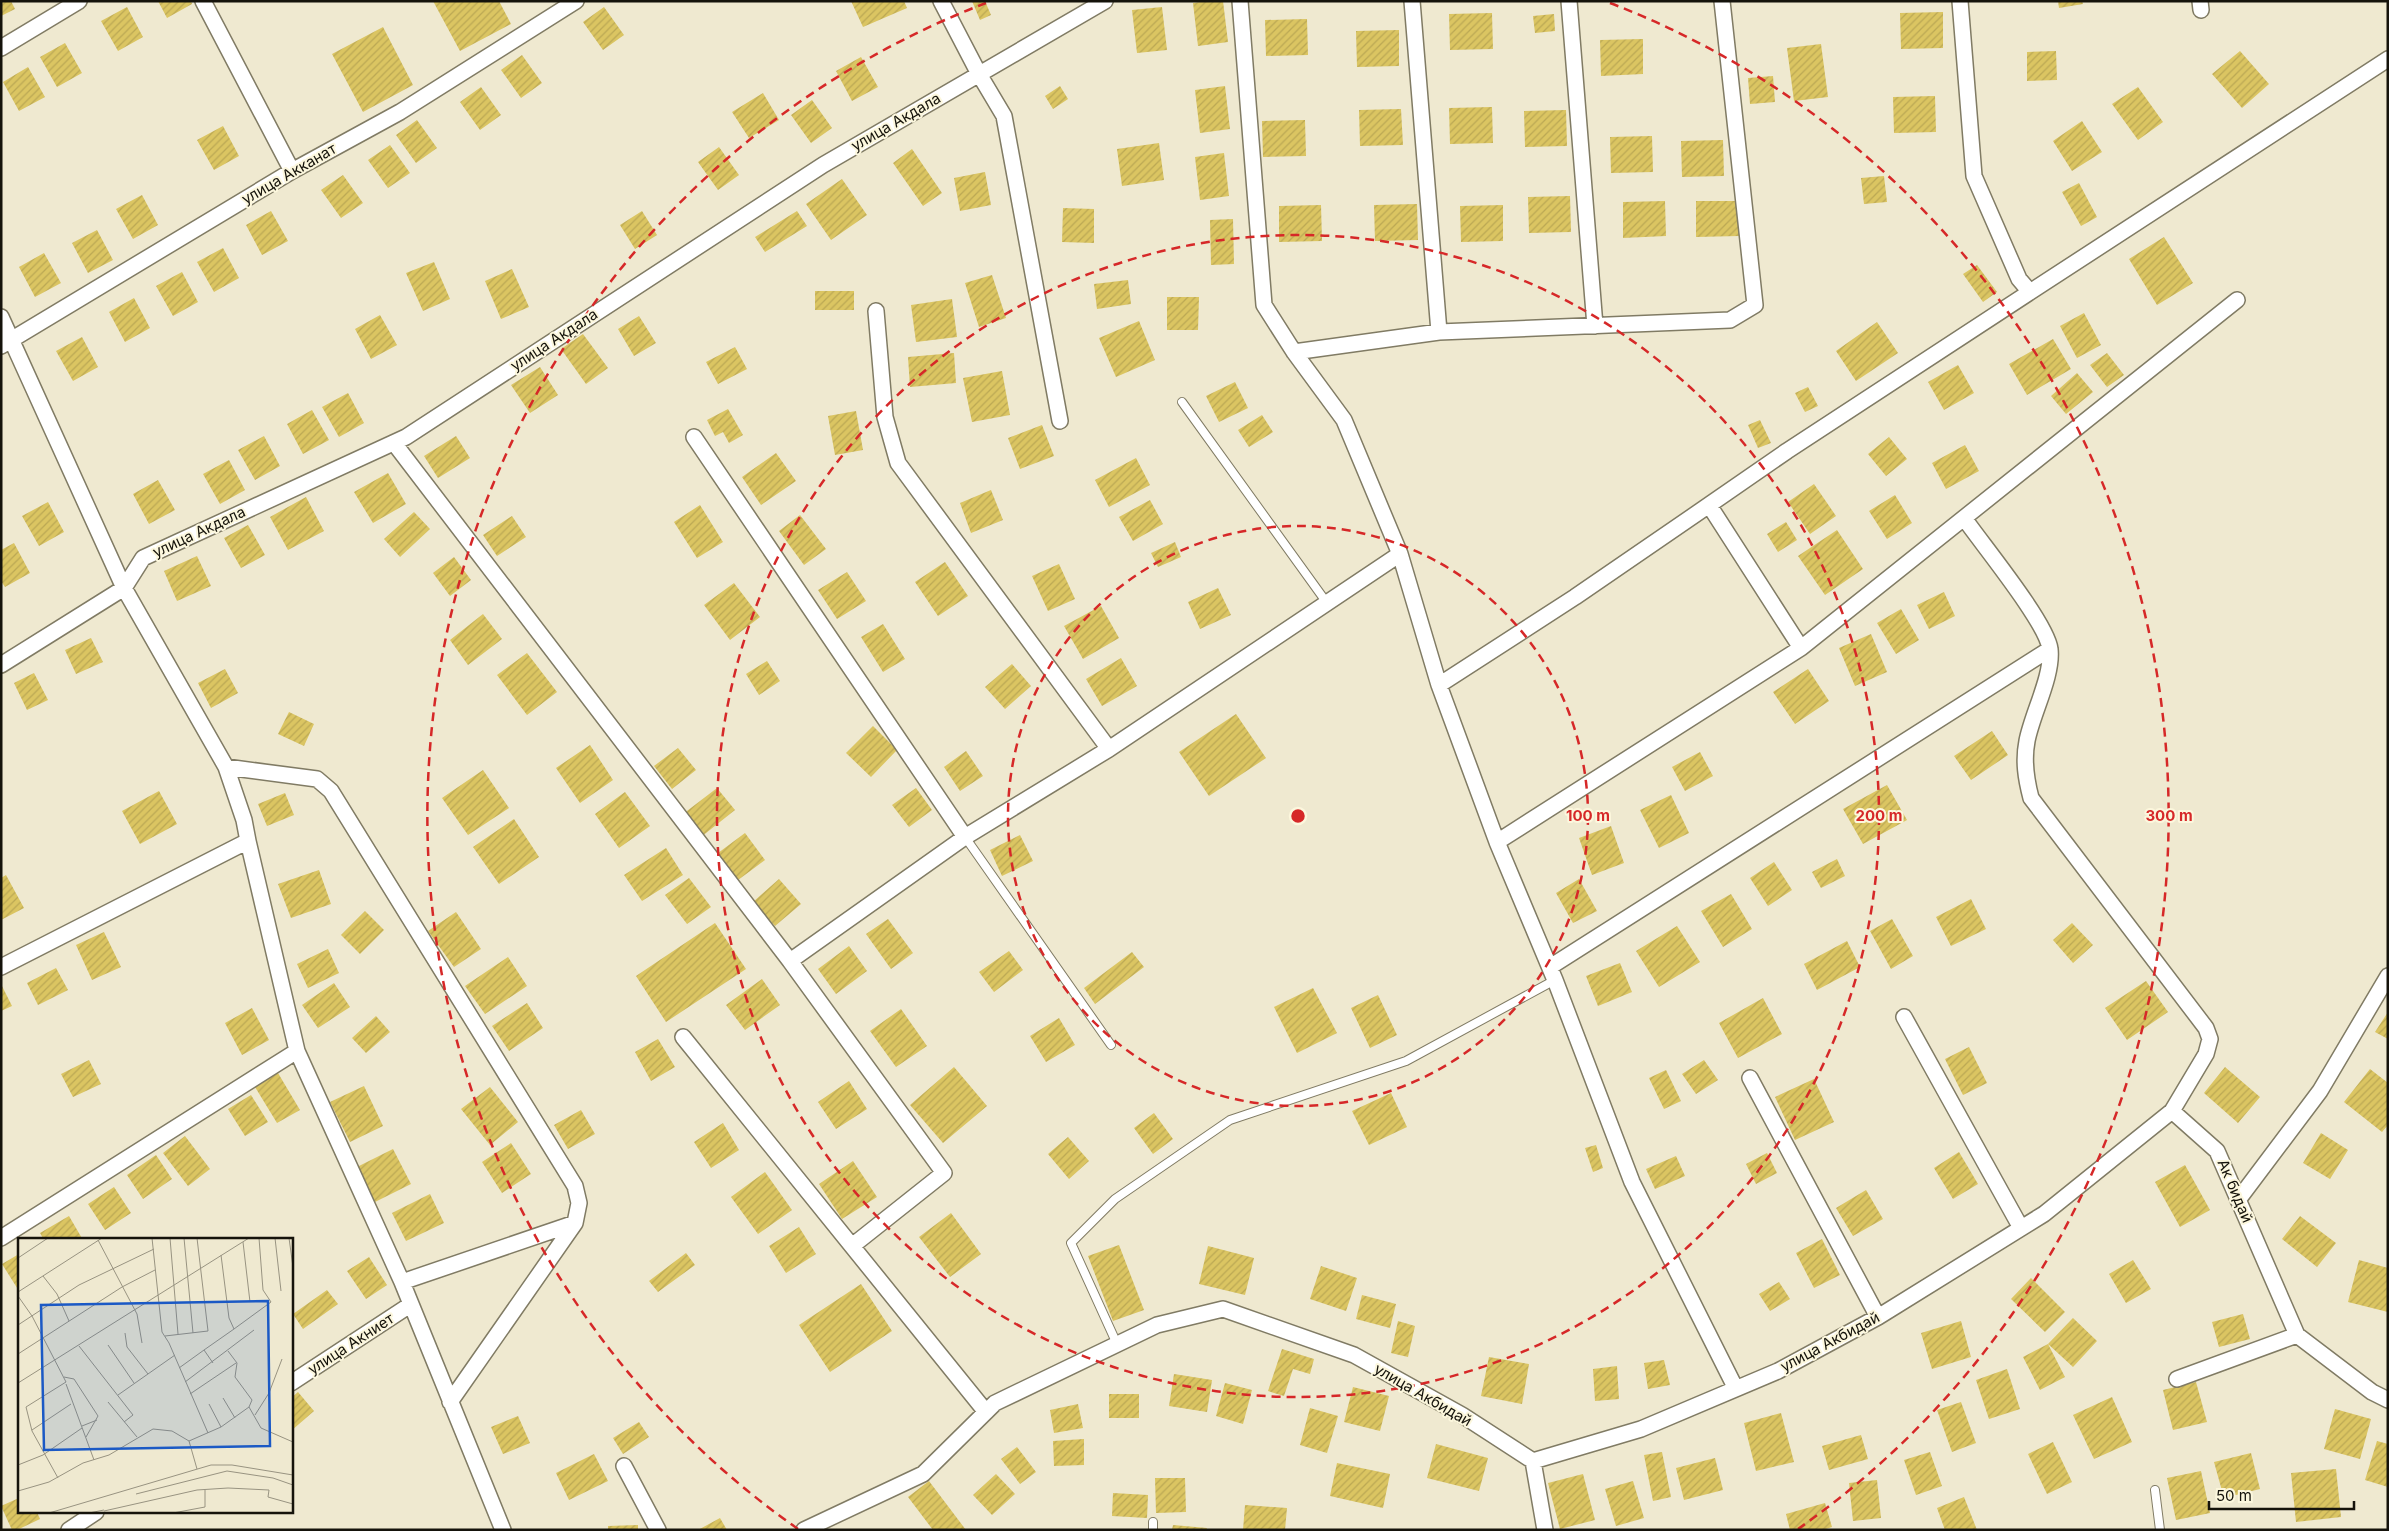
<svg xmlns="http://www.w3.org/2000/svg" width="2389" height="1531" font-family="Inter,sans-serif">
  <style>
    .building { fill: url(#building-hatch) }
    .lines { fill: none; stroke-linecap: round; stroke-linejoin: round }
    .service-casing { stroke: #807b64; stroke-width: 10 }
    .minor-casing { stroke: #807b64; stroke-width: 18 }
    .service { stroke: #fff; stroke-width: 8 }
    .minor { stroke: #fff; stroke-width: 15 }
    .ring { fill: none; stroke: #d62828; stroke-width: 2.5; stroke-dasharray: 9 6 }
    .labels { text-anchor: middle; stroke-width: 4; stroke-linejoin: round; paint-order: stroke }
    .street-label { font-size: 15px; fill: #15130b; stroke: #fcf7dd }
    .inset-road { fill: none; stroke: #989381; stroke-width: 1 }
    .view { fill: #1b59c5; fill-opacity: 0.15; stroke: #1b59c5; stroke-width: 2.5 }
    .inset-edge { fill: none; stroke: #15130b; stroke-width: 2.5 }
    .centre { fill: #d62828; stroke: #fcf7dd; stroke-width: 2.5 }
    .ring-label { font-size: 15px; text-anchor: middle; font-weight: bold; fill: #d62828; stroke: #fcf7dd; stroke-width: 4; stroke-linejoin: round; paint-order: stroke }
  </style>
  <defs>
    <pattern id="building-hatch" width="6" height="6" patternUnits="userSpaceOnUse" patternTransform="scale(1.25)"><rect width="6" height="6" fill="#dbc562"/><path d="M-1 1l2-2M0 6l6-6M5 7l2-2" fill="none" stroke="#bba854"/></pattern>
  </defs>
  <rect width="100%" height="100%" fill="#efe9d0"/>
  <path class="building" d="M1 1H11L15 9 1 16Z
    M158 1H191L192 4 167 18Z
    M433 1H499L511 24 460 51Z
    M851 1H904L907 8 863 27Z
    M972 1H985L991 15 980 20Z
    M1208 1H1223L1228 42 1198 46 1193 3Z
    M2058 1H2082L2083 4 2059 8Z
    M127 7 143 37 118 51 101 21Z
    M604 7 624 35 603 50 583 22Z
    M1162 7 1167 50 1137 53 1132 10Z
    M1943 12V48L1901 49 1900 13Z
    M1492 13 1493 49 1450 50 1449 14Z
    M1554 14 1555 31 1535 33 1533 16Z
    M1307 19 1308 55 1266 56 1265 20Z
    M383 27 413 85 363 112 332 54Z
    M1399 30V66L1357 67 1356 31Z
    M1643 39V74L1601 76 1600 40Z
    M65 43 82 73 57 87 40 57Z
    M1821 44 1828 97 1794 101 1787 48Z
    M2056 51 2057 80 2027 81V52Z
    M2240 51 2269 84 2242 108 2212 74Z
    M522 55 542 83 521 98 501 70Z
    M861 57 878 87 852 101 836 71Z
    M28 67 45 97 19 111 3 82Z
    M1773 76 1775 102 1750 104 1748 78Z
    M1060 86 1068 99 1053 109 1045 96Z
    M1225 86 1230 129 1200 133 1195 90Z
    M481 87 501 115 480 130 460 102Z
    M2138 87 2163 122 2138 140 2112 104Z
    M763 93 779 120 749 138 732 112Z
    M1935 96 1936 132 1894 133 1893 97Z
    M812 100 832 128 811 143 791 115Z
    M1492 107 1493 143 1450 144 1449 108Z
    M1401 109 1403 145 1360 146 1359 110Z
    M1566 110 1567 146 1525 147 1524 111Z
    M417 120 437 148 416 163 396 135Z
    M1305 120 1306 156 1263 157 1262 121Z
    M2082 121 2102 152 2072 171 2053 141Z
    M223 126 239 156 214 170 197 140Z
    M1652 136 1653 172 1611 173 1610 137Z
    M1723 140 1724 176 1682 177 1681 141Z
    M1159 143 1164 180 1122 186 1117 149Z
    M390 145 410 173 388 188 368 160Z
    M719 147 739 175 718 190 698 162Z
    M912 149 942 193 923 206 893 163Z
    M1224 153 1229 196 1200 200 1195 157Z
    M985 172 991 205 960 211 954 178Z
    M343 175 363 203 341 218 321 190Z
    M1884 176 1887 202 1864 204 1861 178Z
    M842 179 867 215 831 240 806 204Z
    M2079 183 2097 217 2081 226 2062 192Z
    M142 195 158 225 133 239 116 209Z
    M1570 196 1571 232 1529 233 1528 197Z
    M1665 201 1666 236 1623 238V202Z
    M1696 201H1738L1739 236 1696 237Z
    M1417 204 1418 240 1375 241 1374 205Z
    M1321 205 1322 241 1279 242V206Z
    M1503 205V241L1461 242 1460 206Z
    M1063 208 1094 209V243L1062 242Z
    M271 211 288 241 262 255 246 225Z
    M642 211 657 235 635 249 620 225Z
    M797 211 807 226 765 252 755 237Z
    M1233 219 1234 264 1211 265 1210 220Z
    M97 230 113 260 88 273 72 243Z
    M2164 237 2193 283 2157 305 2129 259Z
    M223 248 239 278 214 292 197 262Z
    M44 253 61 283 35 297 19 267Z
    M434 262 450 299 423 311 406 273Z
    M1977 265 1997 292 1983 302 1963 274Z
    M512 269 529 307 501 319 485 281Z
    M182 272 198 302 173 316 156 286Z
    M992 275 1006 318 979 327 965 283Z
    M1128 280 1131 304 1097 309 1094 284Z
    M815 291H854V310H815Z
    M1167 297H1199L1198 330H1167Z
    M134 298 150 328 125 342 109 312Z
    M952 299 957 337 916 342 911 305Z
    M2084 313 2101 345 2077 358 2060 326Z
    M380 315 397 345 371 359 355 329Z
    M639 316 656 343 634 356 618 329Z
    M1139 321 1155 360 1116 377 1099 338Z
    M1877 322 1898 353 1856 381 1836 351Z
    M583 334 608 368 586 384 561 349Z
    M82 337 98 367 73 381 56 351Z
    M2053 339 2071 369 2027 395 2009 364Z
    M735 347 747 369 718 384 706 362Z
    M954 353 956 383 910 387 908 357Z
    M2107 353 2124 375 2107 387 2090 365Z
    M1958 365 1974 393 1944 410 1928 382Z
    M540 367 558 395 530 413 511 385Z
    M1002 371 1010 415 972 422 963 378Z
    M2077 373 2093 392 2066 414 2051 396Z
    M1235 382 1248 408 1219 422 1206 396Z
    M1808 387 1818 406 1805 412 1795 393Z
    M348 393 364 423 339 437 322 407Z
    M728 409 743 435 729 443 723 432 715 436 707 420Z
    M312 410 329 440 303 454 287 424Z
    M856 411 863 450 835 455 828 416Z
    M1262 415 1273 432 1249 447 1238 430Z
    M1760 420 1771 443 1758 448 1748 425Z
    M1042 425 1054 456 1020 469 1008 438Z
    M264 436 280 466 255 480 238 450Z
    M456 436 470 458 438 478 424 456Z
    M1889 437 1907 459 1886 476 1868 454Z
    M1965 445 1979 471 1946 489 1932 463Z
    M776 453 796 481 761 505 742 477Z
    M1136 458 1150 485 1109 507 1095 480Z
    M229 460 245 490 220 504 203 474Z
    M388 473 406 504 373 523 354 492Z
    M158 480 175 510 149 524 133 494Z
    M1814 484 1836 516 1810 534 1788 502Z
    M991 490 1003 520 971 533 960 503Z
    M1895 495 1912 523 1887 539 1869 511Z
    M306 497 324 531 288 550 270 517Z
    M1150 500 1163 524 1133 541 1119 517Z
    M48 502 64 532 39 546 22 516Z
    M700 505 723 542 697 558 674 522Z
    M414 512 430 529 400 557 384 539Z
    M800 515 826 549 804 565 779 531Z
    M512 516 526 537 497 556 483 535Z
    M1786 522 1797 540 1778 552 1767 534Z
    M248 525 265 555 241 568 224 538Z
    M1837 530 1863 569 1825 595 1798 556Z
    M1175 542 1181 557 1158 567 1151 553Z
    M14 543 30 573 5 587 1 581V550Z
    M197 556 211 586 177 601 164 571Z
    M454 557 471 580 450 596 433 573Z
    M945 562 968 596 938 616 915 582Z
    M1059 564 1075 599 1048 611 1032 576Z
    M847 572 866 601 837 619 818 590Z
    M734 583 760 617 730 640 704 605Z
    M1218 588 1231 615 1200 629 1188 602Z
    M1944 592 1955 616 1929 629 1917 605Z
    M1101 606 1119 638 1083 659 1064 626Z
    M1901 609 1919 640 1896 654 1877 623Z
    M483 614 502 639 468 665 450 640Z
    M883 624 905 659 883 672 861 637Z
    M1871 634 1887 672 1855 686 1839 648Z
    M91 638 103 662 76 674 65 650Z
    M527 653 557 692 527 715 497 675Z
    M1121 658 1137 686 1102 706 1086 679Z
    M767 661 780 681 759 695 746 674Z
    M1012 664 1031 686 1005 709 985 687Z
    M225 669 238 693 211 708 198 683Z
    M1808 669 1829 701 1795 724 1773 692Z
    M34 673 48 700 27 710 14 683Z
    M289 712 314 724 304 746 278 734Z
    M1236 714 1266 758 1209 796 1179 752Z
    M873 726 897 750 871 777 846 753Z
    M1992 731 2008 755 1971 780 1954 756Z
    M590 745 613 780 580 803 556 768Z
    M678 748 696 770 672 789 654 766Z
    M966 751 983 776 960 791 944 767Z
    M1700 752 1713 776 1685 791 1672 767Z
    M483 770 509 808 468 835 442 798Z
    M1887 785 1907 820 1863 844 1843 809Z
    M717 788 735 810 701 837 683 814Z
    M916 788 932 810 909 827 892 805Z
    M159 791 177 824 140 844 122 811Z
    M625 792 650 826 619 848 595 814Z
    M285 793 294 815 267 826 258 804Z
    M1671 795 1689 833 1659 848 1640 810Z
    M514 819 539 857 499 884 473 847Z
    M1611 826 1624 863 1592 875 1579 838Z
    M745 833 765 860 734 883 714 856Z
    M1020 835 1033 861 1002 876 990 850Z
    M666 848 683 875 642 901 624 875Z
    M1837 859 1845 876 1821 888 1812 872Z
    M1774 862 1792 890 1768 906 1750 878Z
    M319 870 331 904 291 918 278 884Z
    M6 875 24 908 1 920V878Z
    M689 878 711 907 687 924 665 895Z
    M779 879 801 904 775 926 753 902Z
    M1579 879 1597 911 1573 923 1556 893Z
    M1731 894 1752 929 1723 947 1701 911Z
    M1971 899 1986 929 1951 946 1936 917Z
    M365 911 384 930 360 954 341 935Z
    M456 912 481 949 454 967 428 931Z
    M888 919 913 953 891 969 866 934Z
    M1892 919 1913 956 1891 969 1870 931Z
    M715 923 746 969 666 1022 636 976Z
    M2072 923 2093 945 2073 963 2053 940Z
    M1677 926 1700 962 1659 987 1636 951Z
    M104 932 121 967 92 980 76 945Z
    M1847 941 1860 967 1817 990 1804 964Z
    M849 946 867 971 836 994 818 969Z
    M328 949 339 973 308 988 297 964Z
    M1009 951 1023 970 994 992 979 972Z
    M1132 952 1144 967 1095 1004 1084 988Z
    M508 957 527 986 485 1014 465 986Z
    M1620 963 1632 992 1598 1006 1586 976Z
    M56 968 68 990 38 1005 27 983Z
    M762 979 780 1005 745 1030 726 1005Z
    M2146 981 2168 1012 2127 1040 2105 1008Z
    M334 983 350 1007 318 1028 302 1005Z
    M1 984 12 1006 1 1011Z
    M1313 988 1337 1033 1297 1053 1274 1007Z
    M1378 995 1397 1035 1370 1048 1351 1008Z
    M1763 998 1782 1034 1738 1058 1719 1023Z
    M527 1003 543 1028 509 1051 492 1026Z
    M252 1008 269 1040 242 1055 225 1023Z
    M901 1009 927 1046 896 1067 870 1031Z
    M2388 1012V1039L2375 1032Z
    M376 1016 390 1032 366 1053 352 1038Z
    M1059 1018 1075 1045 1046 1062 1030 1036Z
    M658 1039 675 1067 651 1081 635 1052Z
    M1969 1047 1987 1083 1963 1095 1945 1059Z
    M89 1060 101 1084 73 1097 61 1074Z
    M1704 1060 1718 1080 1696 1094 1682 1074Z
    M954 1067 987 1106 943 1143 910 1105Z
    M2225 1067 2260 1097 2238 1123 2204 1093Z
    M2370 1069 2388 1083V1125L2382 1132 2344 1102Z
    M1666 1070 1681 1101 1664 1109 1649 1078Z
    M278 1073 300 1110 277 1123 255 1087Z
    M1814 1079 1834 1122 1795 1140 1775 1097Z
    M849 1081 867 1109 836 1129 818 1102Z
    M364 1086 383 1126 350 1142 330 1102Z
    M490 1087 518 1122 490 1145 461 1109Z
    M1391 1093 1407 1127 1369 1145 1352 1111Z
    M251 1095 268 1122 245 1136 228 1109Z
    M581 1110 595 1134 568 1149 554 1125Z
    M1154 1113 1173 1139 1153 1154 1134 1128Z
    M723 1123 739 1150 711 1168 694 1142Z
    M2321 1133 2348 1150 2330 1179 2303 1163Z
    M185 1136 210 1169 188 1186 163 1153Z
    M1068 1137 1089 1161 1069 1179 1048 1154Z
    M511 1143 531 1174 502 1193 482 1162Z
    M1596 1145 1603 1168 1593 1172 1585 1148Z
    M393 1149 411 1184 373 1203 355 1168Z
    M1959 1152 1978 1184 1953 1199 1934 1168Z
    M1767 1153 1777 1173 1756 1184 1746 1164Z
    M156 1155 172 1179 143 1199 127 1175Z
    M1676 1156 1685 1176 1655 1189 1646 1169Z
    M853 1161 877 1197 842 1219 819 1184Z
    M2185 1165 2210 1210 2180 1227 2155 1182Z
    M765 1172 792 1210 758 1234 731 1197Z
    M114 1187 131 1213 105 1230 88 1204Z
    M1866 1190 1883 1219 1853 1236 1836 1208Z
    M430 1194 444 1223 406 1241 392 1213Z
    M951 1213 981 1254 950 1277 919 1237Z
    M69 1216 83 1240H44L40 1233Z
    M2300 1216 2336 1243 2317 1267 2282 1239Z
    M799 1227 816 1254 786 1273 769 1246Z
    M1822 1239 1840 1275 1814 1288 1796 1253Z
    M1119 1245 1144 1310 1113 1321 1088 1256Z
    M1208 1246 1254 1258 1245 1295 1199 1284Z
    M686 1253 695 1265 658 1292 649 1281Z
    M19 1254V1291L2 1264Z
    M369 1257 387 1285 366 1299 347 1271Z
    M2133 1260 2151 1289 2126 1303 2109 1274Z
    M2359 1260 2388 1268V1312L2348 1302Z
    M1321 1266 1357 1278 1346 1311 1310 1299Z
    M2031 1278 2065 1312 2045 1332 2011 1299Z
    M1779 1282 1790 1299 1770 1311 1759 1294Z
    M861 1284 892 1331 830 1372 799 1325Z
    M327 1290 338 1304 303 1329 293 1314Z
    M1362 1295 1396 1304 1390 1328 1356 1319Z
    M2243 1314 2250 1339 2219 1347 2212 1322Z
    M2073 1318 2097 1341 2073 1367 2048 1344 2065 1377 2040 1390 2023 1357 2048 1344Z
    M1398 1321 1415 1326 1408 1357 1391 1353Z
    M1961 1321 1971 1357 1932 1369 1921 1333Z
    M1282 1349 1314 1359 1310 1374 1293 1369 1284 1396 1268 1391Z
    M1489 1357 1529 1364 1522 1404 1481 1396Z
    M1664 1360 1670 1385 1648 1389 1644 1363Z
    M1617 1366 1619 1399 1595 1401 1593 1369Z
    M2007 1369 2020 1409 1989 1419 1976 1380Z
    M1174 1374 1212 1380 1207 1412 1169 1406Z
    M2196 1382 2207 1422 2173 1430 2163 1390Z
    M1225 1383 1252 1390 1243 1424 1216 1416Z
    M1353 1387 1389 1396 1380 1431 1344 1422Z
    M298 1392 314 1411 291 1431V1398Z
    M1109 1394H1139V1418H1109Z
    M2112 1397 2132 1442 2094 1459 2073 1415Z
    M1961 1402 1976 1443 1952 1452 1937 1410Z
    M1078 1404 1083 1428 1054 1433 1050 1410Z
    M1310 1408 1338 1416 1327 1453 1300 1445Z
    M2335 1409 2371 1419 2360 1459 2324 1449Z
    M1781 1413 1794 1462 1756 1471 1744 1423Z
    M518 1416 530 1443 503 1454 491 1427Z
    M639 1422 649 1437 623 1454 613 1438Z
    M1861 1435 1868 1459 1829 1470 1822 1446Z
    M1084 1439V1465L1054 1466 1053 1441Z
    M2377 1441 2388 1444V1487L2365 1480Z
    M2053 1442 2072 1482 2047 1494 2028 1454Z
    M1436 1444 1488 1458 1479 1491 1427 1478Z
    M1017 1447 1036 1472 1020 1484 1001 1459Z
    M1662 1452 1671 1497 1653 1501 1644 1455Z
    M1930 1452 1942 1486 1916 1495 1904 1460Z
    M2251 1453 2260 1489 2224 1498 2214 1462Z
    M594 1454 608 1481 569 1500 556 1473Z
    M1715 1458 1723 1490 1684 1500 1676 1468Z
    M1337 1463 1390 1474 1383 1508 1330 1496Z
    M2336 1469 2341 1517 2296 1522 2291 1473Z
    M2201 1471 2210 1513 2176 1520 2167 1478Z
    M996 1474 1015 1494 992 1515 973 1495Z
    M1583 1474 1595 1520 1560 1529 1548 1483Z
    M1155 1478H1185L1186 1512 1156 1513Z
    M1877 1480 1881 1518 1853 1521 1849 1483Z
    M929 1481 966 1530H933L908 1497Z
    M1633 1481 1644 1518 1616 1526 1605 1489Z
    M1113 1493 1148 1495 1147 1518 1112 1516Z
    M1964 1497 1977 1530H1945L1937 1508Z
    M19 1498V1512H37L40 1519 17 1530H12L1 1506Z
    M1825 1503 1832 1527 1823 1530H1790L1786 1514Z
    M1245 1505 1287 1508 1285 1530H1243Z
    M720 1518 727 1530H698Z
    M638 1525V1530H608V1526Z
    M1173 1525 1207 1528 1206 1530H1172Z"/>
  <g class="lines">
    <defs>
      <path id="service" d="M1182 402 1327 603
        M965 837 1111 1045
        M1117 1344 1071 1243 1115 1199 1230 1120 1406 1061 1555 980
        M2155 1490 2160 1530
        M1153 1522V1530"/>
      <path id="minor" d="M203 1 292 171
        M941 1 979 74 1004 116 1060 421
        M1240 1 1264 305 1294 352 1344 420 1400 554 1439 685 1497 842 1555 980 1632 1182 1735 1387
        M1412 1 1439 332
        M1569 1 1595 326
        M2200 1 2201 10
        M1 48 79 1
        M2030 292 2388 59
        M876 311 885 417 898 463 1109 749
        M1 317 124 588 226 767 244 820 248 841 1 967
        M1 346 292 171 400 112 576 1
        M1294 352 1439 332 1730 320 1755 305 1722 1
        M694 437 965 837
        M394 443 790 961 944 1173 852 1246
        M1964 518C1982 544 2047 623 2050 649 2053 676 2032 714 2027 741 2023 761 2026 779 2031 798L2206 1028 2210 1039 2206 1054 2172 1111
        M1801 648 1709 505 1787 451 2030 292 2019 279 1974 176 1960 1
        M1 665 124 588 143 558 406 437 823 165 1105 1
        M1439 685 1575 597 1709 505
        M226 767 317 779 331 791 575 1186 579 1203 575 1223 450 1402
        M248 841 297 1051 402 1282 503 1530
        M1497 842 1801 648 2237 300
        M790 961 965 837 1109 749 1400 554
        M1550 967 2050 649
        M1904 1017 2021 1228
        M683 1037 986 1412
        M1750 1078 1878 1317
        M2238 1200 2320 1091 2388 976
        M1 1238 297 1051
        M402 1282 575 1223
        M2177 1379 2297 1335
        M291 1383 410 1305
        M1533 1461 1545 1530
        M624 1466 658 1530
        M69 1530 96 1512
        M804 1530 923 1474 995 1403 1157 1325 1223 1309 1354 1355 1462 1415 1533 1461 1641 1429 1778 1371 1878 1317 2044 1214 2172 1111 2217 1151 2297 1335 2372 1392 2388 1400"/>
    </defs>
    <use href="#service" class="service-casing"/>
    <use href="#minor" class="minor-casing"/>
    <use href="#service" class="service"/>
    <use href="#minor" class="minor"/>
  </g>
  <g class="ring">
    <circle cx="1298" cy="816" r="290"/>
    <circle cx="1298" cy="816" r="581"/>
    <path d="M798 1529A871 871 0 0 1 986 3M1610 3A871 871 0 0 1 1798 1529"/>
  </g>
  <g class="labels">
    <g class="street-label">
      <text transform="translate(896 122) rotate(-30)" y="5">улица Акдала</text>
      <text transform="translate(289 174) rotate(-30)" y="5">улица Акканат</text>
      <text transform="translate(554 340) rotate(-33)" y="5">улица Акдала</text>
      <text transform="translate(199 532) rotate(-25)" y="5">улица Акдала</text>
      <text transform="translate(2235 1191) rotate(67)" y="5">Ак бидай</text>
      <text transform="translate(1830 1342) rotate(-28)" y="5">улица Акбидай</text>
      <text transform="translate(351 1344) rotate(-33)" y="5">улица Акниет</text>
      <text transform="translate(1423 1395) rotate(30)" y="5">улица Акбидай</text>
    </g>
  </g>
  <g transform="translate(18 1238)">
    <rect width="275" height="275" fill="#efe9d0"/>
    <path class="inset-road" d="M134 0 144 94 151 105 190 195M152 0 160 96M166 0 175 95M257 0 263 53M271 0 275 29M80 2 119 76 124 105M225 4 232 64M0 20 30 0M25 38 39 56 51 83M0 54 84 0M0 58 14 78 48 144 8 169 14 193 40 240M0 87 61 47 136 11M216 91 253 64 245 52 241 0M107 95 109 109 130 136M147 98 190 93 179 0M90 107 116 145M61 108 115 177 106 184M210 113 219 125 217 139 234 162 231 169M0 116 104 49 137 32M195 125 186 112 216 91 211 80 203 17M161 130 186 112M46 139 56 141 80 178 68 199M167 144 236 92M0 145 231 0M48 146 76 222M172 156 218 125M100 157 157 117M205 160 217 180M90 164 119 199M191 166 203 189M237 177 251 155 264 121M64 188 79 182M14 192 53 166M171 203 179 231M0 227 25 217 64 190M0 253 31 244 65 225 91 217 135 191 154 193 171 203 203 189 231 169 243 190 275 204M118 256 209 233 255 240 275 247M86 273 179 252 210 250 251 252 250 259 275 266M31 275 193 227H214L275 237M71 275 86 272M155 275 187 269V252"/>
    <path class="view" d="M250 63 252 208 26 212 23 67Z"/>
    <rect width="275" height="275" class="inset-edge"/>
  </g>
  <circle cx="1298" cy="816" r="8" class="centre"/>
  <g class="ring-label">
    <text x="1588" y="821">100 m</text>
    <text x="1879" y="821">200 m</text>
    <text x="2169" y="821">300 m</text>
  </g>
  <rect width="2389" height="1531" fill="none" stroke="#15130b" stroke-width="5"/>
  <path d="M2209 1501v8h145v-8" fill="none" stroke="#15130b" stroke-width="2.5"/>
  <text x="2216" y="1501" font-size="15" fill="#15130b" stroke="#fcf7dd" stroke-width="4" paint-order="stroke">50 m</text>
</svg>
